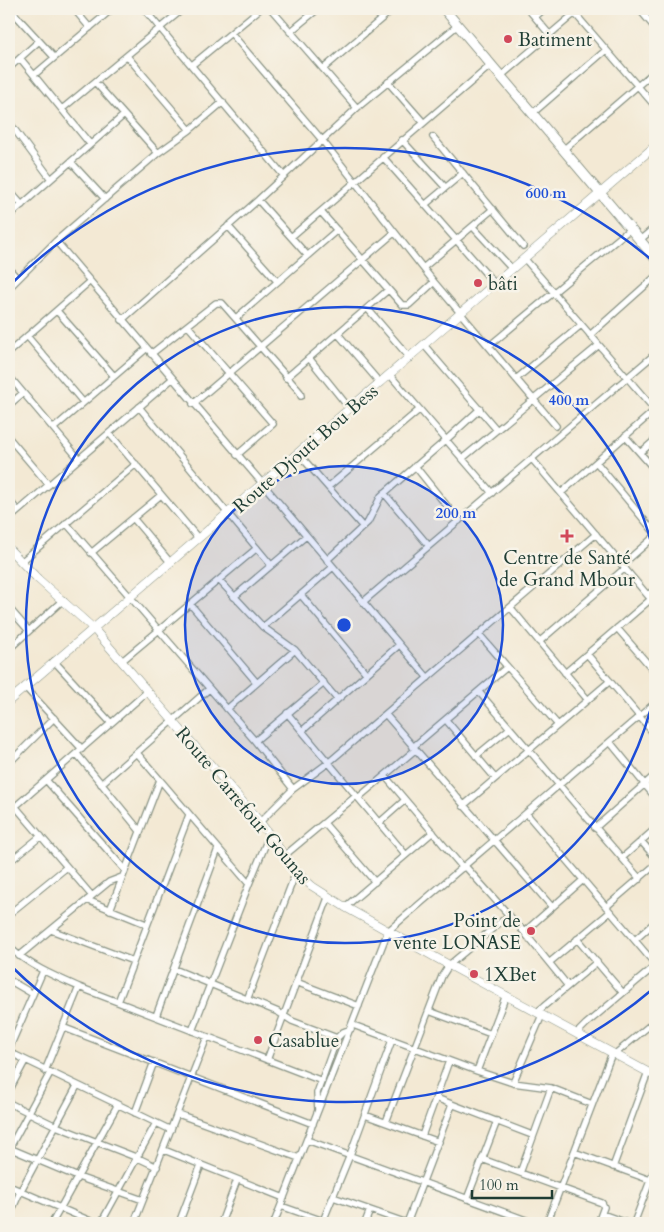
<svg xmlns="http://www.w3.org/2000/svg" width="664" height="1232" font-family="Cardo,serif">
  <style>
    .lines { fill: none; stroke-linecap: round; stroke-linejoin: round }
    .minor-casing { stroke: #899384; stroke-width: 8 }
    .major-casing { stroke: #899384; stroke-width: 9 }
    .highway-casing { stroke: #899384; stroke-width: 11 }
    .minor { stroke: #fff; stroke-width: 5.5 }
    .major { stroke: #fff; stroke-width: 8 }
    .highway { stroke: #fff; stroke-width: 9 }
    .ring { fill: none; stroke: #1d4ed8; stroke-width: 2.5 }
    .poi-dot { fill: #d1495b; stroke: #f7f3e8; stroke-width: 2 }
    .labels { text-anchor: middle; stroke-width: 5; stroke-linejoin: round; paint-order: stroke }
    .poi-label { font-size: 19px; fill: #1f3d34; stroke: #f7f3e8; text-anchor: start }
    .street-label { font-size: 19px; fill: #1f3d34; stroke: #f7f3e8 }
    .centre { fill: #1d4ed8; stroke: #f7f3e8; stroke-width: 2.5 }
    .ring-label { font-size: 15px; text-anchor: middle; font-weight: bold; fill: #1d4ed8; stroke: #f7f3e8; stroke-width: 5; stroke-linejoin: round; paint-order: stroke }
  </style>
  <rect width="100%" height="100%" fill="#f7f3e8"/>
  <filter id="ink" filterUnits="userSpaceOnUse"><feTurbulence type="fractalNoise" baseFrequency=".02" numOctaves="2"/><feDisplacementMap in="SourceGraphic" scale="10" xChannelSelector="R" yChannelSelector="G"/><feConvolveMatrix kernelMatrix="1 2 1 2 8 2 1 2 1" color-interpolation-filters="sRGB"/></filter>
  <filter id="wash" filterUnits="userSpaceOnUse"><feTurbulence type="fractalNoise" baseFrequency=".0096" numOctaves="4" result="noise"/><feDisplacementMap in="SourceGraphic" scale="20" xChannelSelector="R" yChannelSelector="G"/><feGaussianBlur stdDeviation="1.12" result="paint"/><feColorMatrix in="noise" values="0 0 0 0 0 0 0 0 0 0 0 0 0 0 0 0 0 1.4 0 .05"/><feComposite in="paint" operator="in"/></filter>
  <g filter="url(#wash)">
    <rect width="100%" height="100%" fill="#f3e9d4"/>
  </g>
  <g filter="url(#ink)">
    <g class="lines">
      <defs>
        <path id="minor" d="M10 9 54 57
          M74 9 90 28
          M144 9 284 176
          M271 9 357 108
          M305 9 310 15
          M528 9 550 35
          M571 9 655 106
          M639 9 655 28
          M535 17 544 9
          M290 32 318 9
          M231 33 322 140 434 282 556 426
          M127 56 190 130
          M20 58 90 144
          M192 65 260 9
          M9 68 39 41
          M323 69 393 9
          M34 75 112 9
          M501 76 575 13
          M95 82 158 153
          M388 82 423 122
          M62 109 183 9
          M533 113 606 50
          M9 122 51 179
          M433 137 523 246
          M402 140 445 187
          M563 150 655 71
          M383 157 495 284
          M71 162 105 199
          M9 190 22 205
          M258 200 307 255
          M426 204 463 173
          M321 212 402 305H409L434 282
          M9 216 124 115
          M228 226 277 281
          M473 227 512 269
          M291 237 491 65
          M640 240 655 227
          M56 241 428 678
          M524 258 655 410
          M423 268 493 209
          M9 269 18 279
          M9 288 56 241 158 153 190 130 223 102
          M367 308 410 358
          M57 311 114 376
          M236 318 337 230
          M122 320 258 200 357 108 458 25
          M188 326 273 424 237 455
          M338 334 380 383
          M590 335 655 277
          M27 336 83 402
          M424 345 497 430
          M489 346 630 229
          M9 352 89 282
          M151 354 216 303H222L300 392 301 396
          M309 358 350 409
          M390 375 492 493
          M9 376 79 459
          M286 378 388 290
          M516 379 581 325
          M193 404 394 233
          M9 405 23 393
          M139 407 271 565
          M54 428 146 349
          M109 433 198 538
          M625 436 655 470
          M9 438 49 485
          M298 453 363 527
          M640 453 655 440
          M463 458 599 345
          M532 459 655 604
          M596 462 655 533
          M415 466 459 521
          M328 487 419 410
          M384 493 429 546
          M561 493 655 410
          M9 500 18 511
          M133 518 170 562
          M9 519 172 379
          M66 523 255 741 293 789
          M91 553 161 495
          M327 560 368 522 381 496 446 440 480 409
          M21 562 136 464
          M622 565 655 536
          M219 580 263 627 295 650 337 699
          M301 595 366 673
          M648 595 655 589
          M234 597 306 536
          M363 602 655 354
          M191 605 257 683
          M9 608 29 631
          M511 608 588 700
          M263 627 333 567
          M617 628 655 672
          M479 634 558 725
          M539 642 625 568
          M9 649 63 600
          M587 654 655 735
          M54 661 111 723
          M122 661 257 548
          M565 673 651 599
          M25 687 82 749
          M479 692 640 879
          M227 709 295 650
          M287 713 406 855
          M386 715 552 907
          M446 720 495 778
          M302 731 399 645
          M255 741 324 683
          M610 742 655 797
          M413 747 507 667
          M137 753 249 884
          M77 754 140 831
          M476 756 510 728
          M9 763 54 718
          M385 776 463 868
          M46 780 125 870
          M101 784 209 689
          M358 798 415 750
          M15 806 92 896
          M463 806 610 681
          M9 812 148 691
          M526 813 655 964
          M260 822 293 789 328 763 596 534
          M324 823 375 882
          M379 823 405 800
          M595 828 655 775
          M641 841 655 857
          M284 856 356 796
          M622 858 655 829
          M9 862 41 836
          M465 866 524 932 568 986
          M87 900 146 924
          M345 907 433 832
          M606 907 655 865
          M110 910 160 780
          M9 914 67 867
          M51 930 133 961
          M524 932 583 880
          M577 939 623 993
          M635 940 655 922
          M9 947C30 966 54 976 79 987L322 1081
          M19 956 109 882 122 877
          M550 962 610 912
          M174 969 278 1012 292 1021 337 1038
          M9 980 33 994
          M296 982 359 1006
          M247 1000 296 872
          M118 1002 189 815
          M429 1011 491 1034
          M537 1012 597 962
          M156 1016 218 849
          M353 1025 477 1071 513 1083 551 1088 592 1104
          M62 1027 313 1124
          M192 1031 249 884 269 836
          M577 1033 586 1024 655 966
          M9 1049 43 971
          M9 1052 171 1130
          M615 1054 655 1021
          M267 1060 328 898
          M45 1071 79 987
          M477 1071 506 995
          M513 1083 542 1015
          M9 1091 25 1061
          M436 1098 532 1135
          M9 1103 56 1126 138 1158 157 1167
          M318 1110 317 1093 337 1038 343 1032 351 1029
          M135 1113 154 1062
          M178 1114 299 1158
          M365 1115 439 1142
          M386 1122 442 976 449 965 509 915
          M422 1136 449 1061
          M307 1140 534 1223
          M9 1148 78 1177 143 1200
          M9 1149 50 1073
          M164 1150 284 1198
          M574 1152 650 1180
          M482 1159 602 1203 604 1207 598 1223
          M613 1167 648 1072
          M520 1173 551 1088
          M9 1186 95 1223
          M333 1197 407 1223
          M467 1199 497 1121
          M281 1206 329 1223
          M602 1214 627 1223
          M9 1217 20 1192 77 1086
          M323 1221 350 1155 392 1040
          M52 1223 117 1106
          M101 1223 156 1123
          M134 1223 207 1037
          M179 1223 201 1165
          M221 1223 237 1180
          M274 1223 388 931 655 703
          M365 1223 370 1210
          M407 1223 452 1105
          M547 1223 612 1053
          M634 1223 655 1168"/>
        <path id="major" d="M9 549 38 579 93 628 260 822 296 872 312 886 345 907 449 965 655 1076
          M9 701 655 146"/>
        <path id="highway" d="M444 9 655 258"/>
      </defs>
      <use href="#minor" class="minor-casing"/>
      <use href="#major" class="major-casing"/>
      <use href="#highway" class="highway-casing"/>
      <use href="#minor" class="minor"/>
      <use href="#major" class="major"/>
      <use href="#highway" class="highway"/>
    </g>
  </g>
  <circle cx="344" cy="625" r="159" fill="#1d4ed8" fill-opacity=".12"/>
  <g class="ring">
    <circle cx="344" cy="625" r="159"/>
    <path d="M655 691A318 318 0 1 1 655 559"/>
    <path d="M654 988A477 477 0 0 1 10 965M10 285A477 477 0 0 1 654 262"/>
  </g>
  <g class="poi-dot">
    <circle cx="508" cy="39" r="5"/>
    <circle cx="478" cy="283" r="5"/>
    <path d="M564.5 528.5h5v5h5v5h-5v5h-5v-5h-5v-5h5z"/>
    <circle cx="531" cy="931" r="5"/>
    <circle cx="474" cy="974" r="5"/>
    <circle cx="258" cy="1040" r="5"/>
  </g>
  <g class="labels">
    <g class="poi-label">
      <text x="518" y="46">Batiment</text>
      <text x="488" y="290">bâti</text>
      <text x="567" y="564" text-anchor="middle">Centre de Santé<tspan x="567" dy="22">de Grand Mbour</tspan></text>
      <text x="521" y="927" text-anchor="end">Point de<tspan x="521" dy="22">vente LONASE</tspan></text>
      <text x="484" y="981">1XBet</text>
      <text x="268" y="1047">Casablue</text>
    </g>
    <g class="street-label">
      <text transform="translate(305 448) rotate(-41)" y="7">Route Djouti Bou Bess</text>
      <text transform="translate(244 805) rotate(50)" y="7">Route Carrefour Gounas</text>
    </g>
  </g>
  <circle cx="344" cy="625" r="8" class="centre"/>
  <g class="ring-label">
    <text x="546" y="198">600 m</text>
    <text x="569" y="405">400 m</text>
    <text x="456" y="518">200 m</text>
  </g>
  <rect width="664" height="1232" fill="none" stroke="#f7f3e8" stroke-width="30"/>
  <path d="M472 1190v8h80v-8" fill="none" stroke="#1f3d34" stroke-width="2.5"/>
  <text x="479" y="1190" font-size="15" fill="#1f3d34" stroke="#f7f3e8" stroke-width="4" paint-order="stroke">100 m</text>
</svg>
